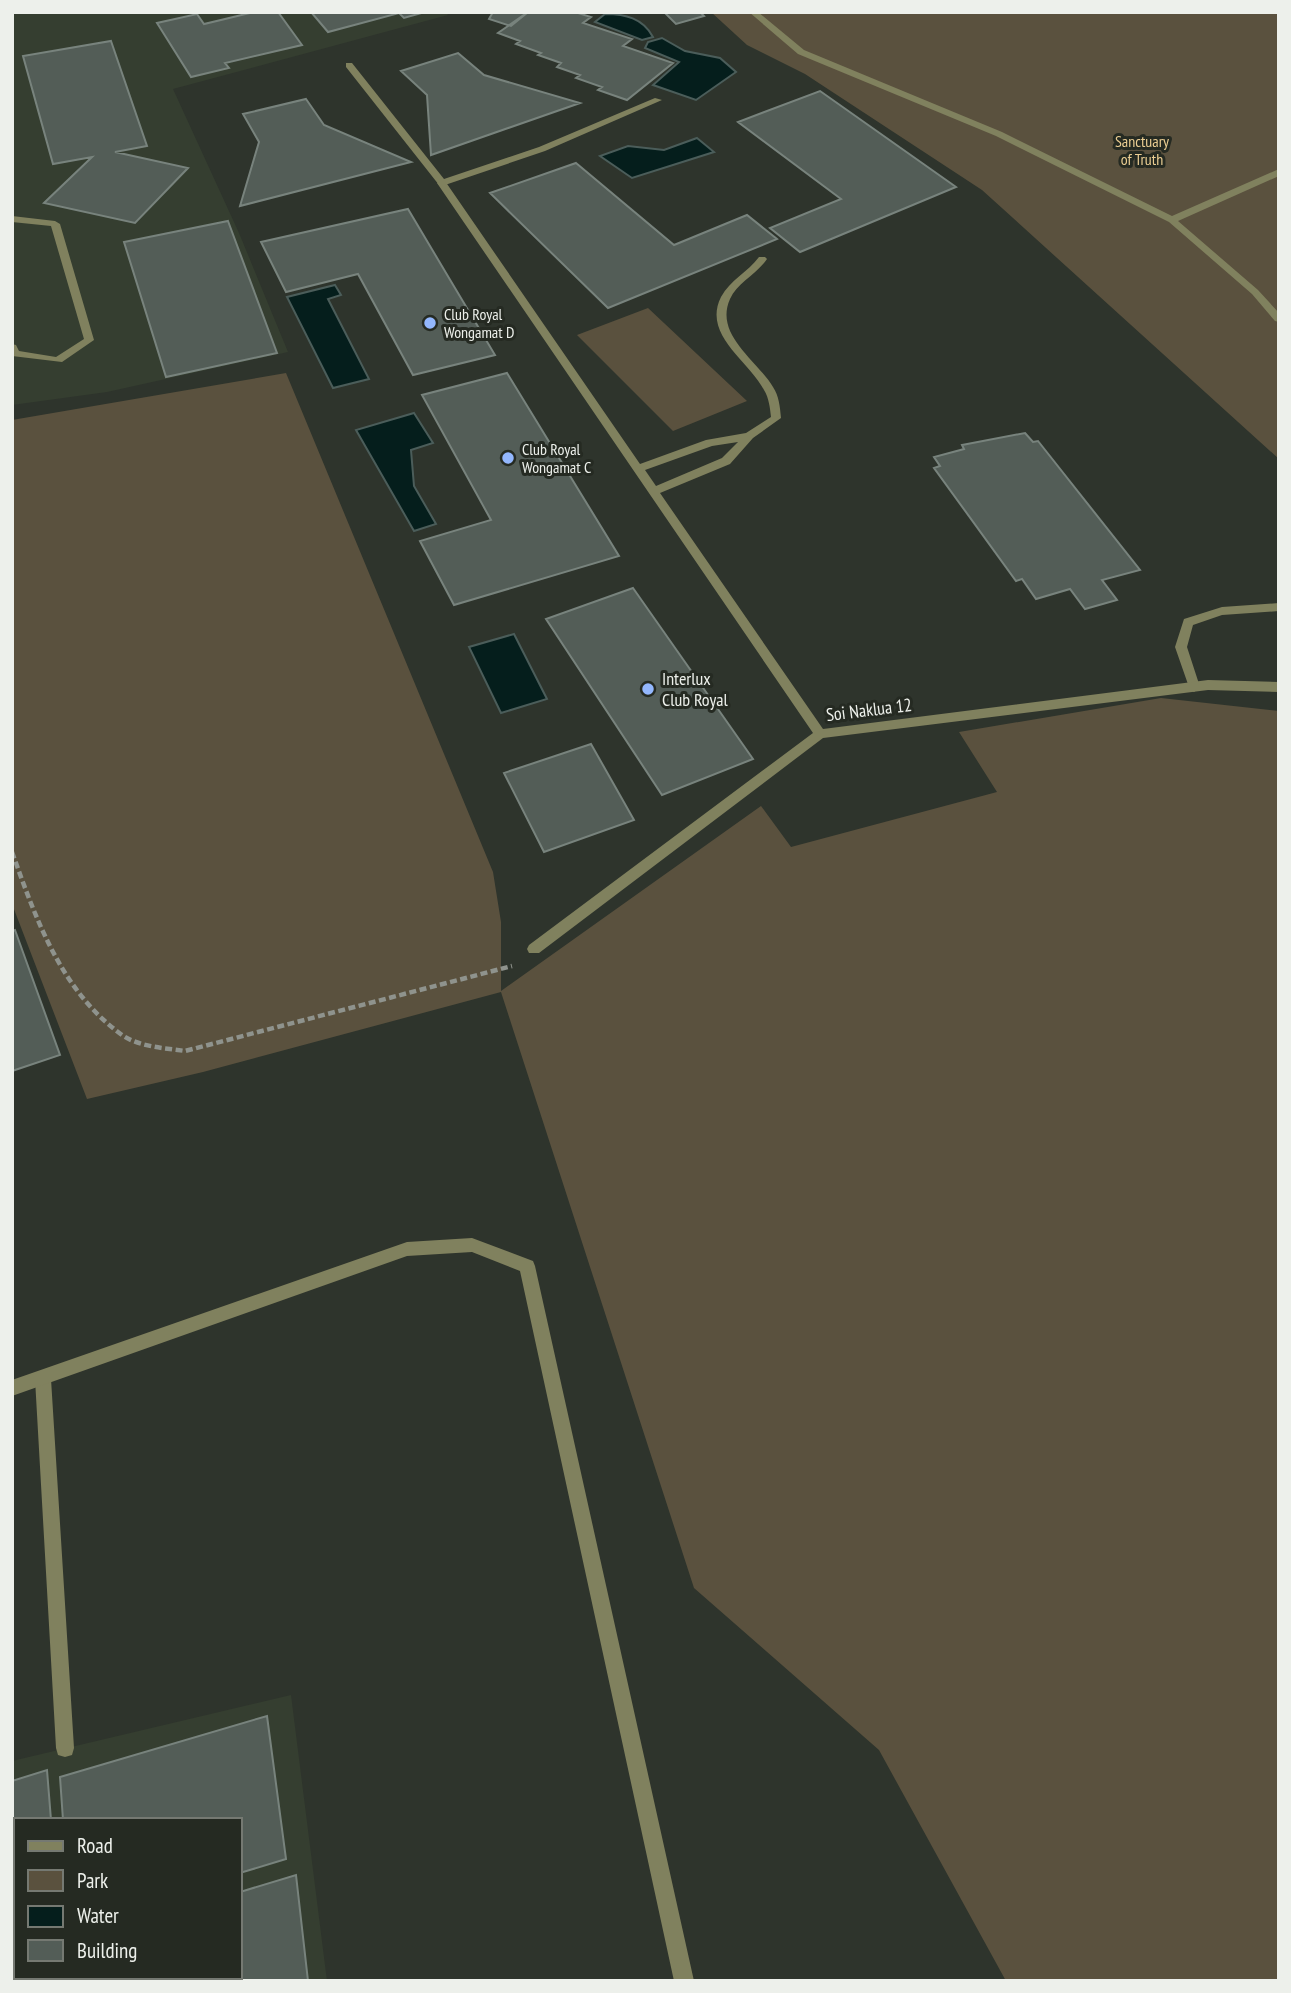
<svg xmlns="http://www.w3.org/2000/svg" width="1291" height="1993" font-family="'PT Sans Narrow',sans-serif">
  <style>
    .built { fill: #353e30; fill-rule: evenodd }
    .green { fill: #5a513e }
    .water { fill: #051e1c; stroke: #4b5d5a; stroke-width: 2 }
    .building { fill: #535d57; stroke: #78837d; stroke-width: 2 }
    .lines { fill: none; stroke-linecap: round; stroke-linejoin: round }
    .path { stroke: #8f938d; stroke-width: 4.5; stroke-dasharray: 7 3.5; stroke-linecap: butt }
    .service { fill: #80815e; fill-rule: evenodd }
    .minor { fill: #80815e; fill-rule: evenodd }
    .poi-dot { fill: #93b7fd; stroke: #252a22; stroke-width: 2.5 }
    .labels { text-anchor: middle; stroke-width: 6; stroke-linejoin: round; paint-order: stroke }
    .far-park-label { font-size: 16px; fill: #ebce93; stroke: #252a22 }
    .far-poi-label { font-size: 16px; fill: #edf0eb; stroke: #252a22; text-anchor: start }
    .poi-label { font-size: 18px; fill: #edf0eb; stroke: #252a22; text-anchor: start }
    .street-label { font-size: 18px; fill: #edf0eb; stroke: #252a22 }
  </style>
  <rect width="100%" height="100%" fill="#2e342c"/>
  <path class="built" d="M12 12H446L448 15 173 89 239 233 288 352 107 392 12 405Z
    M291 1695 327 1981H12V1761ZM16 1820H240V1977H16Z"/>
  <path class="green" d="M711 12H1279V459L982 190 805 74 747 45Z
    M648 308 747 401 673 431 577 335Z
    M286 373 493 872 501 922V991L761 806 791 847 997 792 959 732 1161 698 1279 711V1981H1006L879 1750 694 1588 501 992 203 1072 87 1099 12 904V420Z"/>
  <path class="water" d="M605 14C625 14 643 18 653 37L642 40 595 22Z
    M662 38 685 51 720 58 736 72 696 100 653 85 679 62 645 48 648 42Z
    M697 138 714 152 632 178 600 156 628 146 664 150Z
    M335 285 341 295 328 299 369 379 333 388 287 297Z
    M414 413 433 443 411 450 414 486 436 524 414 531 356 430Z
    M514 634 547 699 501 713 469 647Z"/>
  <path class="building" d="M254 12H278L302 45 225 63 229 68 191 77 157 23 197 14 204 24Z
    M311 12H425L404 18 399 13 328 32Z
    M493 12H525L527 13 511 26 489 19Z
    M575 12 591 17 583 23 632 39 623 46 673 63 627 100 598 90 602 87 576 78 580 75 557 67 561 63 538 55 541 53 516 44 520 41 498 33 528 12Z
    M664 12H700L704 16 676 24Z
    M111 41 147 146 115 152 188 168 135 223 44 203 92 157 53 164 23 56Z
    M458 53 484 75 580 103 431 155 427 95 401 71Z
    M820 91 956 187 800 252 770 228 841 199 738 122Z
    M306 99 324 125 411 162 240 206 259 142 243 114Z
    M576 163 674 245 747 215 777 239 608 308 490 193Z
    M408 209 449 278 495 355 413 375 358 274 286 292 261 242Z
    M228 221 277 353 166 377 124 242Z
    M507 373 619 556 454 605 420 541 491 520 422 395Z
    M1025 433 1033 442 1038 441 1140 570 1102 580 1117 600 1085 609 1070 589 1036 599 1022 579 1016 581 934 468 940 466 934 457 964 449 962 445Z
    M633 588 753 759 662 795 546 619Z
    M591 744 634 820 544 852 504 773Z
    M15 930 60 1055 12 1071V931Z
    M267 1716 286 1859 240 1873V1820H63L60 1777Z
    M47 1770 51 1820H16V1962L12 1963V1781Z
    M296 1875 308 1981H184V1977H240V1892Z"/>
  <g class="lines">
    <path class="path" d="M12 852C36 919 61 991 122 1035 139 1047 165 1048 185 1051L512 966"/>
    <path class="service" d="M749 12H758L804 50 1002 132 1172 216 1279 169V176L1178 221 1258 290 1279 313V322L1275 321 1252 294 1169 222 996 136 798 54Z
      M346 63H352L444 179 539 147 655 98 662 100 545 151 442 186 439 185 346 67Z
      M12 216 55 221 60 224 94 340 62 362 12 356V344L16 345 19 351 56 357 84 339 51 226 12 222Z
      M1279 603V611L1222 615 1193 625 1187 647 1200 687 1194 692 1190 690 1175 647 1184 619 1222 607Z
      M43 1371 49 1373 51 1379 74 1748 72 1755 65 1757 58 1755 56 1748 35 1379 37 1373Z"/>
    <path class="minor" d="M439 181H445L640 464 706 440 746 433 771 417C770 408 769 398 764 390 749 361 702 335 721 297 730 280 748 272 759 257H765L767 259C757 274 737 283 730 299 714 335 757 360 773 387 779 396 780 407 781 418L753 438 730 464 660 493 823 729 1208 680 1279 682V692L1208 690 823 738 539 953H529L527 949 529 945 813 733 437 183ZM738 442 722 458 656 486 645 470 712 446Z
      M472 1238 533 1261 535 1266 694 1981H674L520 1271 472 1252 407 1256 12 1396V1380L407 1242Z"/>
  </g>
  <g class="poi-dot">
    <circle cx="430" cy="323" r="7"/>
    <circle cx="508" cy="458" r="7"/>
    <circle cx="648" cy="689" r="7"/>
  </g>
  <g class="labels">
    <g class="far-park-label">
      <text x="1142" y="147">Sanctuary<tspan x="1142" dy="18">of Truth</tspan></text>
    </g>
    <g class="far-poi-label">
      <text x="444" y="320">Club Royal<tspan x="444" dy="18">Wongamat D</tspan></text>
      <text x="522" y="455">Club Royal<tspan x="522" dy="18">Wongamat C</tspan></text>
    </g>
    <g class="poi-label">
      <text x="662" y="685">Interlux<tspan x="662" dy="21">Club Royal</tspan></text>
    </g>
    <g class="street-label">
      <text transform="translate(869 710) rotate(-7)" y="6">Soi Naklua 12</text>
    </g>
  </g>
  <rect width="1291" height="1993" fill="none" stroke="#edf0eb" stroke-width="28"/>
  <rect x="14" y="1818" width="228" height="161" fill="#252a22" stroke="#757972" stroke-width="2"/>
  <rect x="28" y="1841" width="35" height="10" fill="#80815e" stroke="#757972" stroke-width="2"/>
  <text x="77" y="1853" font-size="21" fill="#edf0eb">Road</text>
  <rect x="28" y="1870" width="35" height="21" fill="#5a513e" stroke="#757972" stroke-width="2"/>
  <text x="77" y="1888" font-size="21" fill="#edf0eb">Park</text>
  <rect x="28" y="1906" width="35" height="21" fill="#051e1c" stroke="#757972" stroke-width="2"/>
  <text x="77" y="1923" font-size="21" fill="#edf0eb">Water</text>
  <rect x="28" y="1940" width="35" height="21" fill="#535d57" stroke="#757972" stroke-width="2"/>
  <text x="77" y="1958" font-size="21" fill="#edf0eb">Building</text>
</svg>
